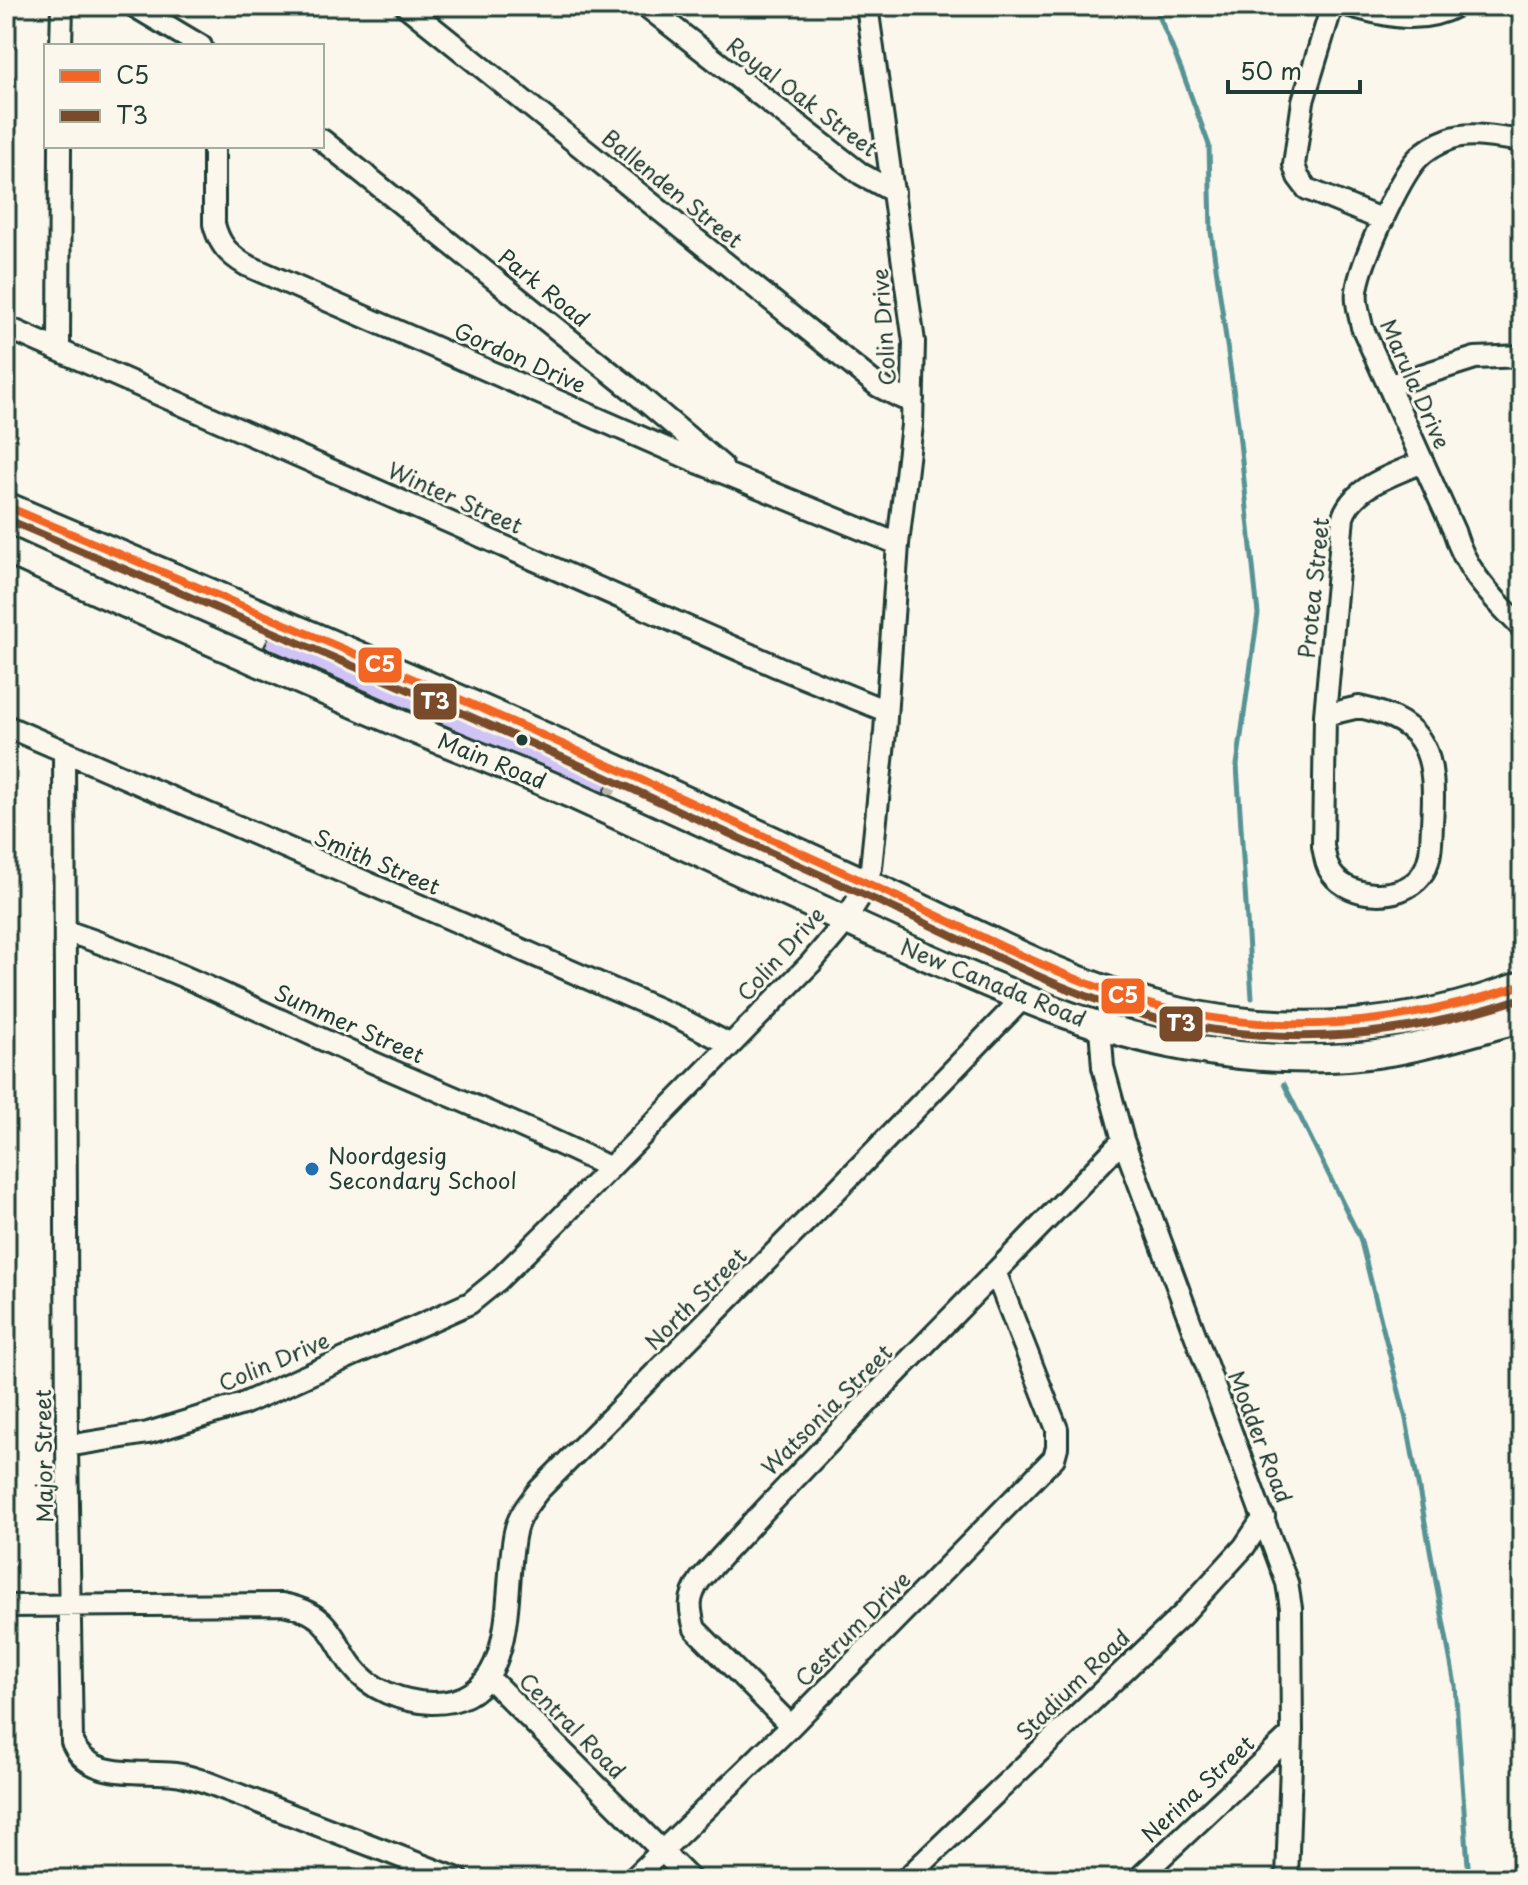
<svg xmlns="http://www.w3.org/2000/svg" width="1528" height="1885" font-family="'Playpen Sans',sans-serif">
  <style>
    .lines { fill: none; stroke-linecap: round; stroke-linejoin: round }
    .stream { stroke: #579395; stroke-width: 5 }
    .building { fill: #d0c4f6; stroke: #1f3d34; stroke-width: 2; filter: url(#shadow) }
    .minor-casing { stroke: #1f3d34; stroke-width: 26 }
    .major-casing { stroke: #1f3d34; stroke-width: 32 }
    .minor { stroke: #fbf7ec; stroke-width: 20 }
    .major { stroke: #fbf7ec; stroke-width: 26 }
    .bus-1-casing { stroke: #fbf7ec; stroke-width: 14 }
    .bus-2-casing { stroke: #fbf7ec; stroke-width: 14 }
    .bus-1 { stroke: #f26522; stroke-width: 8 }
    .bus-2 { stroke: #7a4b2a; stroke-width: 8 }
    .bus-dot { fill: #1f3d34; stroke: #fbf7ec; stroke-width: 3 }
    .poi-dot { fill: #1f6fb2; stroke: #fbf7ec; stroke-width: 3 }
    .labels { text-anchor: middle; stroke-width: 6; stroke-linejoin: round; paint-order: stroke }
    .street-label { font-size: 22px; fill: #1f3d34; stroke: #fbf7ec }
    .poi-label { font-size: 22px; fill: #1f3d34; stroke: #fbf7ec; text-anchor: start }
    .line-badge { stroke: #fbf7ec; stroke-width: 3 }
    .badge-label { font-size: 22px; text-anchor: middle; font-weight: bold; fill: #fff }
  </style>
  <defs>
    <filter id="shadow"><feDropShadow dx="7" dy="7" stdDeviation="0" flood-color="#0004"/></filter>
  </defs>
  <rect width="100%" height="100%" fill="#fbf7ec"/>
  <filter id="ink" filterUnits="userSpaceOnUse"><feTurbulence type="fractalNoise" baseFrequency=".0125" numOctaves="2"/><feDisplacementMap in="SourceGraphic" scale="16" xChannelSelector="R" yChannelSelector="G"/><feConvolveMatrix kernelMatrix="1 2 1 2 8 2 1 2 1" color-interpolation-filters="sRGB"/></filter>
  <g filter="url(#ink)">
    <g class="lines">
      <path class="stream" d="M1155 6 1183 74 1209 145 1211 232 1238 423 1258 614 1237 765 1252 998
        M1284 1084 1360 1238 1406 1419 1455 1685 1469 1879"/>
    </g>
    <path class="building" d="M272 630 612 775 603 794 264 647Z"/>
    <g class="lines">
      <defs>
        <path id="minor" d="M134 6 201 46
          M406 6 878 386 902 398 913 399
          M646 6 861 174 894 192
          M1332 6 1303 101 1294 165 1298 177 1307 189 1383 220
          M1350 6C1385 16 1421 25 1456 6
          M61 46 62 6
          M322 140 630 388 722 466
          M1522 141C1500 138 1470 131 1449 139 1438 143 1426 150 1418 158 1399 178 1360 264 1357 291 1355 303 1360 316 1362 327L1454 531C1467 574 1492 596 1522 628
          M214 146V224C219 244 228 254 246 265L702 464 898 544
          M6 327 778 667 886 711
          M59 349 60 146
          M1390 385 1475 358 1522 356
          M1359 707C1431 722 1436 758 1432 824 1431 843 1432 862 1420 877 1400 901 1350 899 1332 874 1326 866 1325 856 1323 846L1325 715Z
          M1325 715 1343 517C1354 485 1394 475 1422 462
          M6 726 679 1018 729 1044
          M64 752 67 1446 72 1742C89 1781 139 1770 175 1774 185 1775 196 1779 206 1782L458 1879
          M66 931C168 965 263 1013 361 1057 444 1094 529 1127 610 1168
          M1100 1027 1103 1067 1123 1140 1287 1583 1291 1608 1292 1734 1287 1879
          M67 1446 148 1433 243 1404 470 1303 497 1281 555 1224 811 963 838 931 861 895 871 868 885 732 898 544 912 425 914 342 867 6
          M6 1606 282 1604C298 1607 314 1612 325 1625 336 1637 342 1653 352 1666 370 1690 402 1702 432 1703 522 1704 502 1591 515 1532 518 1516 529 1503 539 1490L832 1195 1023 998
          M489 1678 690 1879
          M791 1726 695 1629C689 1608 688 1598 700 1580 837 1429 983 1288 1123 1140
          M633 1879 791 1726 1054 1458 1057 1447V1429L996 1274
          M906 1879 1182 1615 1244 1547 1264 1517
          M1138 1879 1292 1734"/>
        <path id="major" d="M6 506C231 602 459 695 681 798 760 835 840 870 919 907 1002 946 1087 990 1177 1011 1292 1036 1412 1027 1522 985
          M6 550C135 609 264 665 394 721 454 747 516 769 575 796 689 848 802 901 916 952 998 988 1081 1026 1169 1044 1241 1059 1323 1064 1396 1051 1439 1043 1480 1030 1522 1018"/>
      </defs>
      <use href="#minor" class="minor-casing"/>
      <use href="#major" class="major-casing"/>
      <use href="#minor" class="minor"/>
      <use href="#major" class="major"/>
      <defs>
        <path id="bus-1" d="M6 506C232 602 458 695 681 798 760 835 840 870 919 907 1002 946 1086 990 1176 1011 1293 1037 1410 1023 1522 985"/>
        <path id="bus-2" d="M6 519C234 616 464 710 688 815 765 850 842 884 919 920 1002 959 1086 1004 1176 1023 1293 1048 1410 1036 1522 998"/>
      </defs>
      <use href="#bus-1" class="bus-1-casing"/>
      <use href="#bus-2" class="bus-2-casing"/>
      <use href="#bus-1" class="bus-1"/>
      <use href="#bus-2" class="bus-2"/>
    </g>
  </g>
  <circle class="bus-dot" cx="522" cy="740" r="7"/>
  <circle class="poi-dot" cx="312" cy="1169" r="8"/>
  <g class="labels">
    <g class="street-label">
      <text transform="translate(802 97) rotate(37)" y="8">Royal Oak Street</text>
      <text transform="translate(672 189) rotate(39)" y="8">Ballenden Street</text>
      <text transform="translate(544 288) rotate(39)" y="8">Park Road</text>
      <text transform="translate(884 327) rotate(-94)" y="8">Colin Drive</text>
      <text transform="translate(520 358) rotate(24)" y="8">Gordon Drive</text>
      <text transform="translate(1415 384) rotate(66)" y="8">Marula Drive</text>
      <text transform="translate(455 498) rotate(24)" y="8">Winter Street</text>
      <text transform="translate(1314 588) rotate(-84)" y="8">Protea Street</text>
      <text transform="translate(492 761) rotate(22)" y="8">Main Road</text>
      <text transform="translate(377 862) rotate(23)" y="8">Smith Street</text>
      <text transform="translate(781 954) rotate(-48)" y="8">Colin Drive</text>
      <text transform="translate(993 983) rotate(22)" y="8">New Canada Road</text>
      <text transform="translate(349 1024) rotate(24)" y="8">Summer Street</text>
      <text transform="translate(696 1299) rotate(-45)" y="8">North Street</text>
      <text transform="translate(274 1362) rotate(-23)" y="8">Colin Drive</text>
      <text transform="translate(827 1410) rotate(-45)" y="8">Watsonia Street</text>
      <text transform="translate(1260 1437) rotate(69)" y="8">Modder Road</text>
      <text transform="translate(44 1456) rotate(-91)" y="8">Major Street</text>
      <text transform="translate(853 1629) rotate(-45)" y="8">Cestrum Drive</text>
      <text transform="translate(1073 1685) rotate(-44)" y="8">Stadium Road</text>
      <text transform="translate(572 1726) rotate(45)" y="8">Central Road</text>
      <text transform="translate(1198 1789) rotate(-43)" y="8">Nerina Street</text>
    </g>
    <g class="poi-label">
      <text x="328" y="1164">Noordgesig<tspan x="328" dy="25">Secondary School</tspan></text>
    </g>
  </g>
  <g class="line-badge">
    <rect x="357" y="646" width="46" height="38" rx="8" fill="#f26522"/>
    <rect x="412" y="682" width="46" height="39" rx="8" fill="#7a4b2a"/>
    <rect x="1100" y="977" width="46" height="38" rx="8" fill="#f26522"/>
    <rect x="1158" y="1005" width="46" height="38" rx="8" fill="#7a4b2a"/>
  </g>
  <g class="badge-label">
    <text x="380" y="672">C5</text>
    <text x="435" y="709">T3</text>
    <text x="1123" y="1003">C5</text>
    <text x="1181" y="1031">T3</text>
  </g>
  <rect width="1528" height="1885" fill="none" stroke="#fbf7ec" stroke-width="32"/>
  <rect x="16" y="16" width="1496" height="1853" fill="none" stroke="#1f3d34" stroke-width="3" filter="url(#ink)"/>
  <rect x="44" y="44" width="280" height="104" fill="#fbf7ec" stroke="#a3ada2" stroke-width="2"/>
  <rect x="60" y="70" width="40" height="12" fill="#f26522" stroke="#a3ada2" stroke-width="2"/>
  <text x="116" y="84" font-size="24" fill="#1f3d34">C5</text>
  <rect x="60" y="110" width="40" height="12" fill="#7a4b2a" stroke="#a3ada2" stroke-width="2"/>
  <text x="116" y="124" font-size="24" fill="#1f3d34">T3</text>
  <path d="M1228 80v12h132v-12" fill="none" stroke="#1f3d34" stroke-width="4"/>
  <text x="1240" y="80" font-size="24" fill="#1f3d34" stroke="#fbf7ec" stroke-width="6" paint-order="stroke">50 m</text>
</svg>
